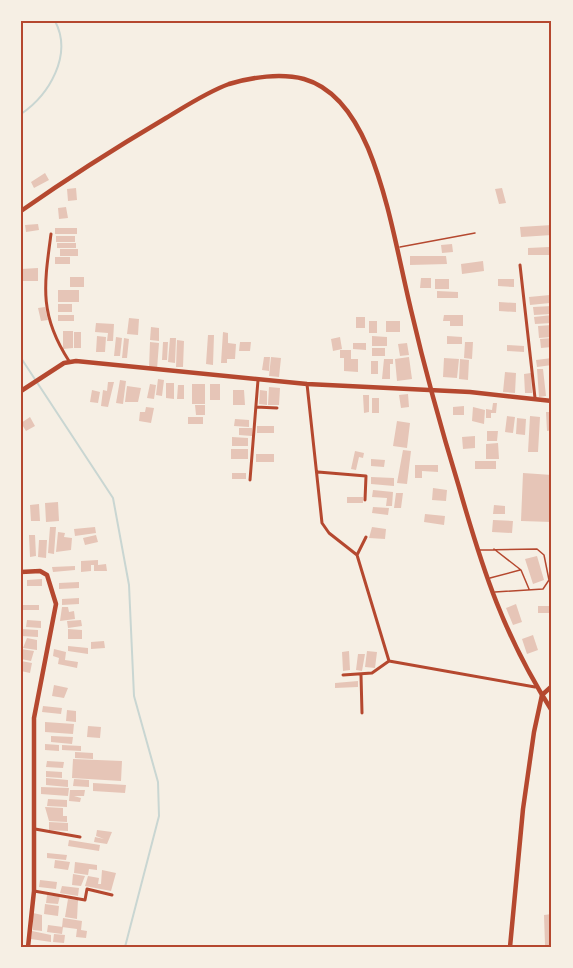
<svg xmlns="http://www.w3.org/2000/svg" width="573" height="968" font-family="Jost,sans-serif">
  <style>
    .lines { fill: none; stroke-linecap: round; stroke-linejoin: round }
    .stream { stroke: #c9d6d2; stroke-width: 2 }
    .building { fill: #e6c5b7 }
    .service { stroke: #b5482f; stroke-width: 1.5 }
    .minor { stroke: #b5482f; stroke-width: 3 }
    .tertiary { stroke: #b5482f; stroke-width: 4.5 }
    .secondary { stroke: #b5482f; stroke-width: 4.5 }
    .neatline { fill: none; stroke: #b5482f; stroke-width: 2 }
  </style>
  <rect width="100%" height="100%" fill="#f6efe4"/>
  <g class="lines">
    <path class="stream" d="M21 114C49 95 73 55 55 21
      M21 358 113 498 129 585 134 696 158 782 159 816 125 947"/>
  </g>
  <path class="building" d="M45 173 49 180 34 188 31 182Z
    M76 188 77 200 68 201 67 189Z
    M502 188 506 203 499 204 495 189Z
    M66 207 68 218 59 219 58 208Z
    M38 224 39 230 26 232 25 225Z
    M552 225V235L521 237 520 227Z
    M55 228H77V234H55Z
    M56 236H75V242H56Z
    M57 243H76V248H57Z
    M452 244 453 252 442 253 441 245Z
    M549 247 550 255H528V248Z
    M60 249H78V256H60Z
    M410 256H446L447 264 410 265Z
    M55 257H70V264H55Z
    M483 261 484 271 462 274 461 264Z
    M38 268V281H21V269Z
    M70 277H84V287H70Z
    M421 278H431V288H420Z
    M435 279H449V289H435Z
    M498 279H514V287L498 286Z
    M58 290H79V302H58Z
    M437 291 458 292V298H437Z
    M550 295V303L530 305 529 297Z
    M499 302 516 303V312L499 311Z
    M58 304H72V312H58Z
    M552 306V314L534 315 533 307Z
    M45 307 48 320 41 321 38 308Z
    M58 315H74V321H58Z
    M444 315H463V326H450V321H443Z
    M552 315V323L535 324 534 317Z
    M356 317H365V328H356Z
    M129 318 139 319 138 335 127 334Z
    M369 321H377V333H369Z
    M386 321H400V332H386Z
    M96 323 114 324 113 341H107L108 333 95 332Z
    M552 325V337L539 338 538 326Z
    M151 327 159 328V341L150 340Z
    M63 331H73V348L63 349Z
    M74 332H81V348H74Z
    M223 332 228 333V343L236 344 235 359H227V363H221Z
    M208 335H214L213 365 206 364Z
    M97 336 106 337 105 352H96Z
    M372 336 387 337V346H372Z
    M447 336 462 337V344H447Z
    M116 337 122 338 120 356H114Z
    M340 337 342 349 333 351 331 339Z
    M124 338 129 339 127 358H122Z
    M170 338H176L175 363 168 362Z
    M552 338V347L541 348 540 339Z
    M177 340 184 341 183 367H176Z
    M150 342 159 343 157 369 149 368Z
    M163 342H168L167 360H162Z
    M240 342H251L250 351H239Z
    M465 342H473L472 359 464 358Z
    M353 343H366V350L353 349Z
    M407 343 409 355 400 356 398 344Z
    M507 345 524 346V352L507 351Z
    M372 348H385V356H372Z
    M340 350H351V359H358V372L344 371V358H340Z
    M264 357H270L269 371 262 370Z
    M271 357 281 358 279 377 269 376Z
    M409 357 412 379 397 381 395 359Z
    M444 358 459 359 457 378 443 377Z
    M552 358V365L537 367 536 360Z
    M384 359H393V364H390V379H382Z
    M460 359 469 360 468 380 459 379Z
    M371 361H378V374H371Z
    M537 369H543L546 396 539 397Z
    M505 372 516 373 515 393 503 392Z
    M531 373 532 393H525L524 374Z
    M158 379 164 380 162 396 156 395Z
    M120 380 126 381 123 404 116 403Z
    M108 382H114L108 407 101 406 103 390 107 391Z
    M166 383H174V399L166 398Z
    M150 384 156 385 154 399 147 398Z
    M192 384H205V404H192Z
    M210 384H220V400H210Z
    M178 385H184V399H177Z
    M127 386 141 388 138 402H125Z
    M269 387 280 388 279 405H268Z
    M92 390 100 392 98 403 90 402Z
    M233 390H244L245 405H233Z
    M260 390 267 391V405L259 404Z
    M408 394 409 407 401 408 399 395Z
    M363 395H369V412L364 413Z
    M372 398H379V413H372Z
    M493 403H497L496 413H491V418H486V409L492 410Z
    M195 405H205V415H196Z
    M464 406V415H453V407Z
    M146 407 154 408 151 423 139 421 140 412H145Z
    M473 407 485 410 484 424 472 421Z
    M546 412H552V430L547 431Z
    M507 416 515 417 513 433 505 432Z
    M530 416 540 417 538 452H528Z
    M30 417 35 426 26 431 21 423Z
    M188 417H203V424H188Z
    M517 418 526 419 525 435 516 434Z
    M235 419 249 420V427L234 426Z
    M397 421 410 423 407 448 393 446Z
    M257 426H274V433H257Z
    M239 428H252V436L239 435Z
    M487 431H498L497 441H487Z
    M475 436V448L463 449 462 437Z
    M232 437 248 438V446H232Z
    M498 443 499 459H486V444Z
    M231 449H248V459H231Z
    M403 450 411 451 407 484 397 483Z
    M355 451 364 453 363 458 359 457 356 470 351 469Z
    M256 454H274V462H256Z
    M371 459 385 460 384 467 371 466Z
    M475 461H496V469H475Z
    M415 465H438V472L422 471V478H415Z
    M232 473H246V479H232Z
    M523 473 552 475V522L521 521Z
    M371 477 394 478V486L371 484Z
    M433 488 447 490 446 501 432 500Z
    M373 490 393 492 392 506H386L387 498 372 497Z
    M396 493H403L401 508H394Z
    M347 497H363V503H347Z
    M58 502 59 521 46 522 45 503Z
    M39 504 40 521H31L30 505Z
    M494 505 505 506V514H493Z
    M373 507 389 508 388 515 372 513Z
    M425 514 445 516 444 525 424 522Z
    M493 520 513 521 512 533 492 532Z
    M50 527H56L54 554 48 553Z
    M95 527 96 533 75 536 74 529Z
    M372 527 386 529 385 539 369 538Z
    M58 532 65 533 64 537 72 538 71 550 56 552Z
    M29 535H35L36 556 30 557Z
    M96 535 98 542 85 545 83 538Z
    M39 540H47L46 558 38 557Z
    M537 556 544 580 533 584 525 559Z
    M98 560V565L106 564 107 571H94V565H91V571L81 572V561Z
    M75 566V570L53 572 52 567Z
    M42 579V586H27V580Z
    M79 582V588L59 589V583Z
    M79 598V604L62 605V599Z
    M516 604 522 622 513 625 506 608Z
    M21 605H39V610H21Z
    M538 606H552V613H538Z
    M62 607H68L69 612 74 611 75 619 60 621Z
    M27 620 41 621V628L26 627Z
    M81 620 82 626 68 628 67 621Z
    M21 629 38 630V637L21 636Z
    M68 629 82 630V639H68Z
    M533 635 538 650 527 654 522 639Z
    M27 638 37 640V650L23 648Z
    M104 641 105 648 91 649V642Z
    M68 646 88 648V654L68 651Z
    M21 649 34 651 31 661 21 659Z
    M54 649 66 652 65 660 78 662 77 668 58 664 59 658 53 656Z
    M349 651 350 670 343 671 342 652Z
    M367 651 377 652 375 668 365 667Z
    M358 654H365L362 671 356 670Z
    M21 661 32 663 30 673 21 671Z
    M358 681V687L335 688V683Z
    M54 685 68 688 64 698 52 696Z
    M43 706 62 708 61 714 42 712Z
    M67 710 76 711V722L66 721Z
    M45 722 74 724 73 734 45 732Z
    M88 726 101 727 100 738 87 737Z
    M51 736 73 737 72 744 51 742Z
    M45 744 59 745V751L45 750Z
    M62 745 81 746V751L62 750Z
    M75 752 93 753V759L75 758Z
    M73 759 122 761 121 781 72 778Z
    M47 761 64 762 63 768 46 767Z
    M46 771 62 772V778L46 777Z
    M46 778 68 780V787L46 785Z
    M74 779 89 780V787L73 786Z
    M93 783 126 785 125 793 93 791Z
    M41 787 69 788 68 796 41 794Z
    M70 790H85L84 796H74L81 798 80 802 69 801Z
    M48 799 67 800V807L47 806Z
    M45 807 63 808V816H67V822L49 821Z
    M49 822 68 823V831L49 830Z
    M97 830 112 832 107 844 94 842 95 837 104 839 96 836Z
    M69 840 100 845 99 851 68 846Z
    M47 853 67 855 66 860 47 858Z
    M55 860 70 862 68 870 54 868Z
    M75 862 97 865V870L89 869 88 875 74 873Z
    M102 870 116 873 111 891 85 886 88 876 99 878 98 884H101Z
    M73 874 85 876 81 886 72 885Z
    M40 880 57 882 56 889 39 887Z
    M62 886 79 888 78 896 60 893Z
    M47 895 60 896 58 904 46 903Z
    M68 899 78 900 77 919 65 917Z
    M45 904 59 906 58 916 44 914Z
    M33 913 42 915V931L33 930Z
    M552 914V945H545L544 915Z
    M63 918 82 921 81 930 87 931 86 938 76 937 77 929 62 927Z
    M48 925 63 927 62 934 47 932Z
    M32 931 51 935V942L31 939Z
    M54 934 65 935 64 943 53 942Z"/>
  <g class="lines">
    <path class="service" d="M400 247 475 233
      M494 549 521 570 529 589
      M480 550 537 549 544 555 549 580 543 589 495 592
      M490 578 520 570"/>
    <path class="minor" d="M51 234C44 286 39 315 69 361
      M520 265 535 398
      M307 384 322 523 329 533 357 555 389 661 535 687
      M256 407 277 408
      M318 472 366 476 365 500
      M250 480 258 380
      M357 555 366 537
      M343 675 372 673 389 661
      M361 675 362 713
      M35 829 80 837
      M34 891 85 900 87 889 112 895"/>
    <path class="tertiary" d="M21 391 64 363 76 361 307 384 470 392 552 401
      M21 572 40 571 47 575 56 604 34 718V891L28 947
      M510 947 523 809 534 732 542 695 552 686"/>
    <path class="secondary" d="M21 211C68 178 117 147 166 118 186 106 207 92 229 84 252 77 281 73 304 79 336 88 356 120 368 148 389 199 398 256 411 310 425 370 441 428 459 487 483 571 504 636 552 711"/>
  </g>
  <rect width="573" height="968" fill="none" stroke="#f6efe4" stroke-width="45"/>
  <rect x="22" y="22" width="528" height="924" class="neatline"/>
</svg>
